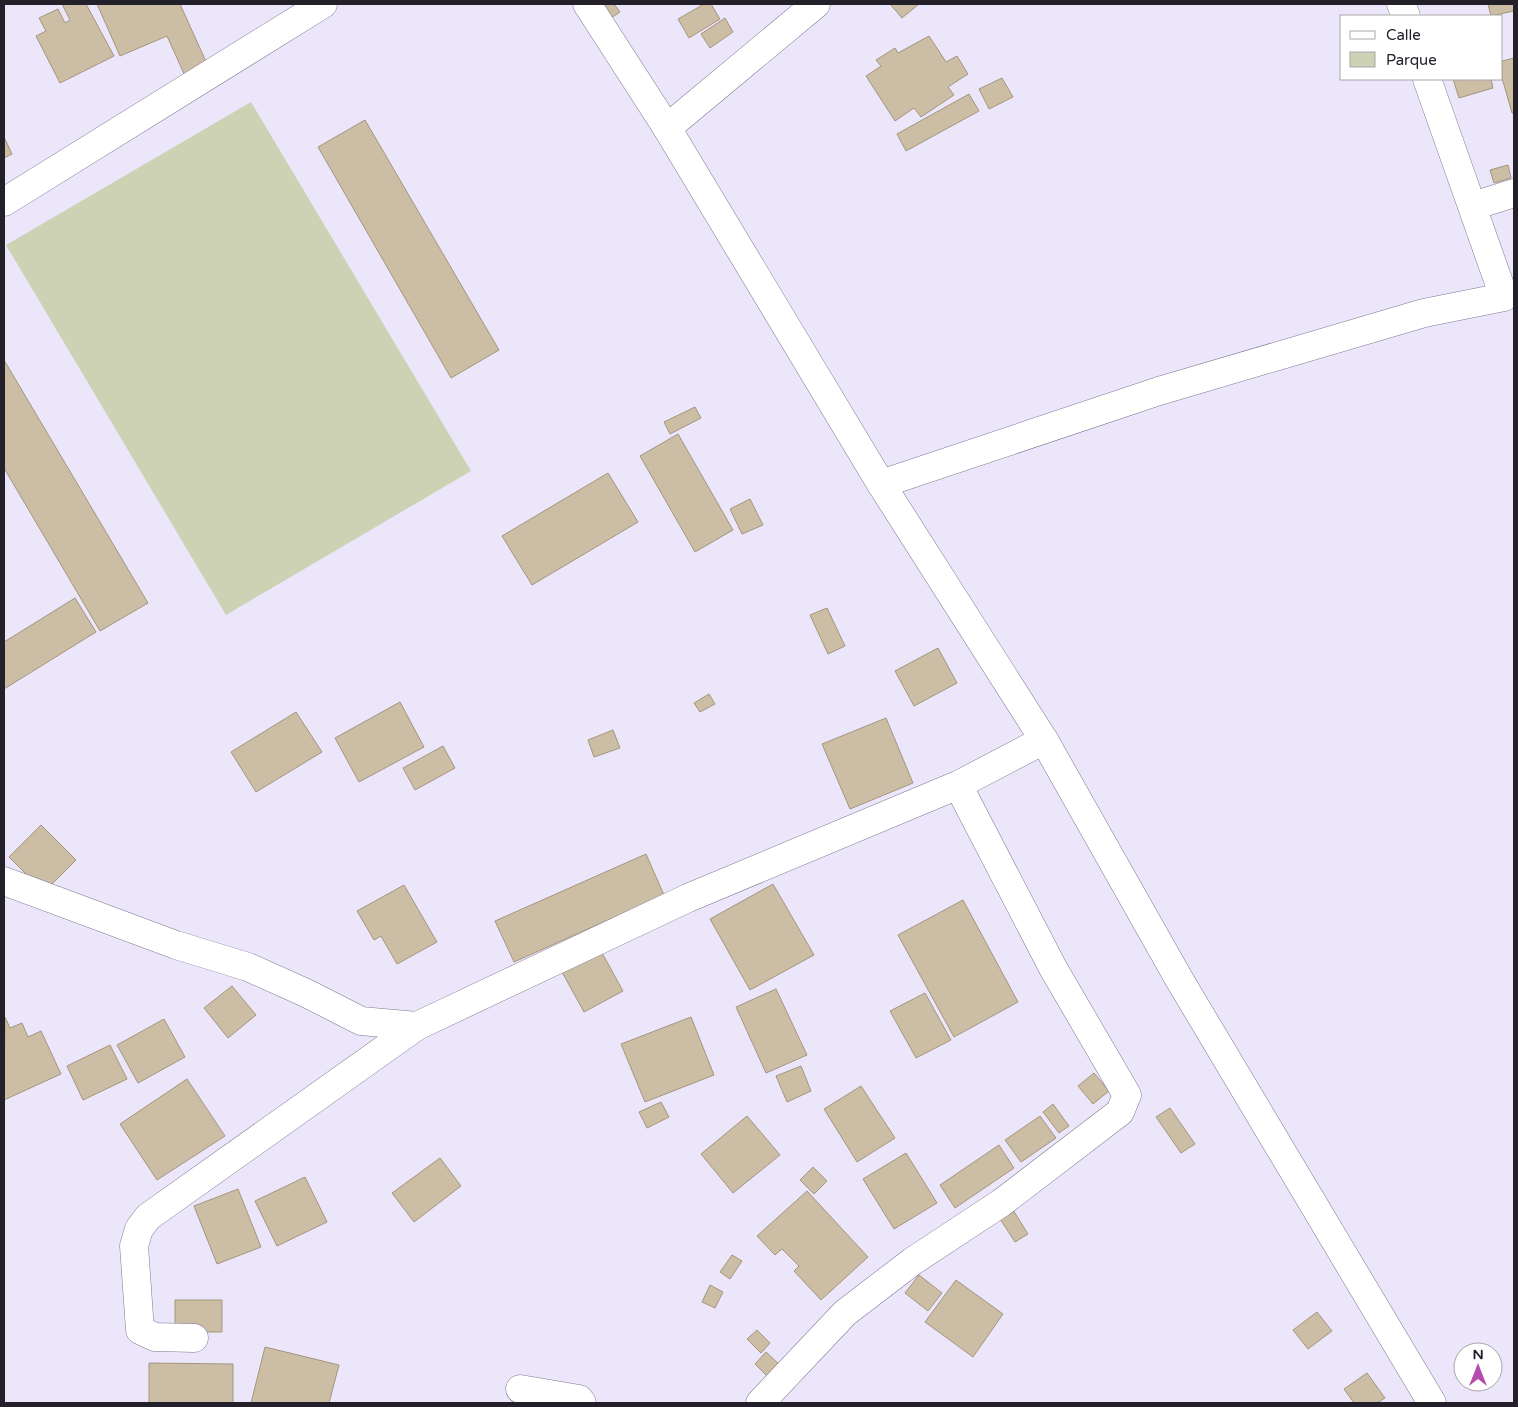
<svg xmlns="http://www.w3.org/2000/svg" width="1518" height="1407" font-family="'Varela Round',sans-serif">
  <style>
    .green { fill: #cdd2b4 }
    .building { fill: #ccbda5; stroke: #a4957e }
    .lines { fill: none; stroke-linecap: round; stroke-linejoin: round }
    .minor-casing { stroke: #7f7890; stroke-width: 29 }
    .primary-casing { stroke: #7f7890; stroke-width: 29 }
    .minor { stroke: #fff; stroke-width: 28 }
    .primary { stroke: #fff; stroke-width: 28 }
  </style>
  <rect width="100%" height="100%" fill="#ece6fb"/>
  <path class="green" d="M251 102 471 471 226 615 6 245Z"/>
  <path class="building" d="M62 4H86L114 56 60 83 36 36 46 31 39 18 58 9 65 23 70 20Z
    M97 4H180L208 66 185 76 167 36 120 56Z
    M596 4H614L620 12 608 20Z
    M704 4H711L720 19 689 38 678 19Z
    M890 4H919L902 18Z
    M1488 4H1514V11L1491 16Z
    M725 18 733 32 710 48 701 34Z
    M929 36 946 62 957 56 968 74 948 87 954 95 921 117 914 108 895 121 866 76 881 66 876 60 895 48 898 53Z
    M1514 58V113H1512L1502 78V61Z
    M1002 78 1013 97 989 109 979 89Z
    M1453 79H1491L1493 88 1459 98Z
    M969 94 979 111 906 151 897 134Z
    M365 120 499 350 451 378 318 147Z
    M4 137 12 154 4 158Z
    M1508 165 1511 178 1494 183 1490 170Z
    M4 360 148 603 100 631 4 468Z
    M695 407 701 418 670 434 664 422Z
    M678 434 733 530 695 552 640 456Z
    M608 473 638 522 532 585 502 536Z
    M750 499 763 525 742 534 730 509Z
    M75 598 96 632 4 689V642Z
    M827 608 845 646 828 654 810 615Z
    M938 648 957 683 914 706 895 671Z
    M709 694 715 704 700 712 694 703Z
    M400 702 424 747 359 782 335 738Z
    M296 712 322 752 256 792 231 752Z
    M886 718 913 783 850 809 822 744Z
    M613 730 620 748 594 757 588 740Z
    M443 746 455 768 415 790 403 768Z
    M41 825 76 860 44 892 9 857Z
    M646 854 664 895 514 962 495 921Z
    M773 884 814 955 750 990 710 919Z
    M404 885 437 942 397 964 381 936 374 940 357 911Z
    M963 900 1018 1002 954 1037 898 935Z
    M601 951 623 991 584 1012 562 972Z
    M232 986 256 1015 228 1038 204 1008Z
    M776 989 807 1055 766 1073 736 1007Z
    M925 993 951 1040 916 1058 890 1011Z
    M5 1017 10 1028 22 1023 28 1037 41 1031 61 1074 4 1100Z
    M691 1017 714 1075 645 1102 621 1044Z
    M164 1019 185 1057 138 1083 117 1045Z
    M110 1045 127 1079 83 1100 67 1066Z
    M801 1066 811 1091 787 1102 776 1076Z
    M1094 1073 1109 1091 1093 1104 1078 1086Z
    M187 1079 225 1136 157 1180 120 1124Z
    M861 1086 895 1138 857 1162 824 1109Z
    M661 1102 669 1117 647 1128 639 1112Z
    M1053 1104 1069 1126 1059 1133 1043 1112Z
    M1170 1108 1195 1144 1181 1153 1156 1117Z
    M747 1116 780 1155 733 1193 701 1154Z
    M1040 1116 1056 1138 1021 1162 1005 1140Z
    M999 1145 1014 1168 955 1208 940 1185Z
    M906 1153 937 1203 894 1229 863 1179Z
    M440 1158 461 1186 414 1222 392 1193Z
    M813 1167 827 1181 814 1194 800 1180Z
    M305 1177 327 1222 277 1246 255 1201Z
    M238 1189 261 1247 217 1264 194 1206Z
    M807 1191 868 1257 821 1300 794 1271 799 1266 782 1249 775 1255 757 1236Z
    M1013 1210 1028 1234 1015 1242 1000 1219Z
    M732 1255 742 1261 730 1279 720 1272Z
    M919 1275 942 1293 928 1311 905 1293Z
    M956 1280 1003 1314 973 1357 925 1322Z
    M710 1285 723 1292 715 1308 702 1302Z
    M175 1300H222V1332H175Z
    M1317 1312 1332 1331 1308 1349 1293 1330Z
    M757 1330 770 1343 761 1353 747 1339Z
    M265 1347 339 1365 329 1403H251Z
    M766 1352 781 1366 769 1378 755 1364Z
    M149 1363 233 1364V1403H149Z
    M1367 1373 1385 1398 1377 1403H1354L1344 1389Z"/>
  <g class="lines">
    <defs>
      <path id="minor" d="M1401 4 1406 16
        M667 128 816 4
        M4 202 323 4
        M1473 206 1514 193
        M881 484 1159 391 1424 313 1504 297 1427 79
        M4 881 176 945 248 967 306 993 361 1021 417 1026
        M194 1338 155 1337 140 1330 134 1246 139 1229 148 1217 417 1026 688 898 958 785 1044 740
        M520 1389 579 1399 582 1403
        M760 1403 845 1313 913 1261 1001 1203 1120 1112 1127 1095 1053 968 958 785"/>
      <path id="primary" d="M587 4 667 128 881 484 1044 740 1179 979 1432 1403"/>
    </defs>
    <use href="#minor" class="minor-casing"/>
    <use href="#primary" class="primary-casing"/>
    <use href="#minor" class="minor"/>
    <use href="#primary" class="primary"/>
  </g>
  <rect width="1518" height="1407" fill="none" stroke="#232029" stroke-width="10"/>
  <rect x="1340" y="15" width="162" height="65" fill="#ffffff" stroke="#a7a6a9"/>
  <rect x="1350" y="31" width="25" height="8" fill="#ffffff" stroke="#a7a6a9"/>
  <text x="1386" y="40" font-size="15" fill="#232029">Calle</text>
  <rect x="1350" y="52" width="25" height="15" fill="#cdd2b4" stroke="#a7a6a9"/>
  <text x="1386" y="65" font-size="15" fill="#232029">Parque</text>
  <g transform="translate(1478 1367)"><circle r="24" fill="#ffffff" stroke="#a7a6a9"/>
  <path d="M0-4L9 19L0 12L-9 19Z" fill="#b64cad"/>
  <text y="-8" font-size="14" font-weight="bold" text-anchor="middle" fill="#232029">N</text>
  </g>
</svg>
